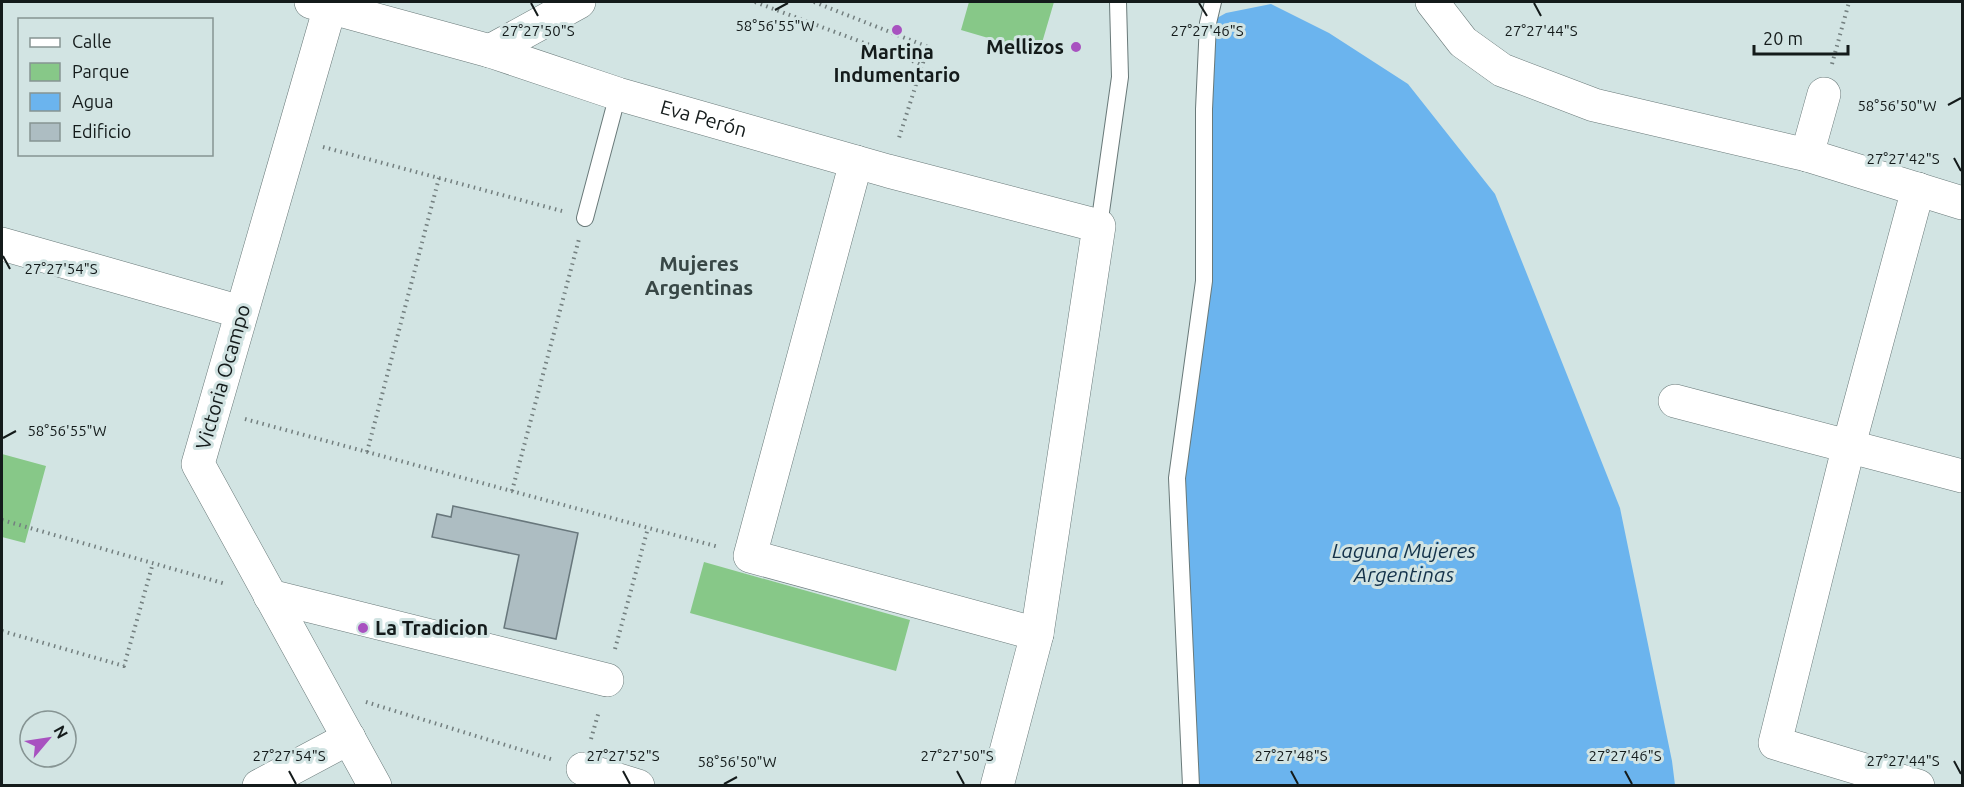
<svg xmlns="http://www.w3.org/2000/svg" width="1964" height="787" font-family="Ubuntu,sans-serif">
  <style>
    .green { fill: #87c888 }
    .water { fill: #6bb4ee }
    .building { fill: #adbdc2; stroke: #68777c; stroke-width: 1.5 }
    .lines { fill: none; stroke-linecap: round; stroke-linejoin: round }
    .lane-casing { stroke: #697979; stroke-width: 18 }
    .street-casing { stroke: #697979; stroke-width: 34 }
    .secondary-casing { stroke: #697979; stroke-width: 34 }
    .path { stroke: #737f7f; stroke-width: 4; stroke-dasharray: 1.5 4.5; stroke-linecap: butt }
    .lane { stroke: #fff; stroke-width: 16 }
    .street { stroke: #fff; stroke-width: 33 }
    .secondary { stroke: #fff; stroke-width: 33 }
    .ticks { fill: none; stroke: #141b1b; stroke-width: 2 }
    .poi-dot { fill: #a852c0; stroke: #d2e4e3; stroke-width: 2 }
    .labels { text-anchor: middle; stroke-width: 6; stroke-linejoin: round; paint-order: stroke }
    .poi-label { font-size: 20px; font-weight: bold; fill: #141b1b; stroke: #d2e4e3; text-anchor: end }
    .street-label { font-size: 20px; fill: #141b1b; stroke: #d2e4e3 }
    .neighbourhood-label { font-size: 21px; font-weight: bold; fill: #384746; stroke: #d2e4e3 }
    .water-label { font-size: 21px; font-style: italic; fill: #13324a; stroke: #d2e4e3 }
    .ticks-label { font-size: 15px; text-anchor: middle; fill: #141b1b; stroke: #d2e4e3; stroke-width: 6; stroke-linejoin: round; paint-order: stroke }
  </style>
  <rect width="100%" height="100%" fill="#d2e4e3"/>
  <path class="green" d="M969 2H1054L1039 53 961 30Z
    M2 454 46 466 25 543 2 537Z
    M704 562 910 620 896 671 690 613Z"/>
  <path class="water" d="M1271 4 1329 33 1408 84 1495 194 1620 508 1672 761 1675 785 1191 786 1177 478 1204 281 1208 23 1226 13Z"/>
  <path class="building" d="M453 506 578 533 556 639 504 628 519 555 432 537 437 514 451 517Z"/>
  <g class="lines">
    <defs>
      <path id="lane" d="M585 218 618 94
        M1099 226 1120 77 1118 2
        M1191 786 1177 478 1204 281V109L1208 23 1213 2"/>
      <g id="street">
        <path d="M1432 2 1463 42 1502 70 1594 105 1807 155 1962 203"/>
        <path d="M330 7 198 464 375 786"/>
        <path id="s1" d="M490 51 618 94 888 171 1099 226 1037 634 997 786"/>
        <path d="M1807 155 1824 94"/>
        <path d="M856 162 750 556 1037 634"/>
        <path d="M1918 189 1849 445 1775 743 1918 786"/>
        <path d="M2 244 241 312"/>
        <path d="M1675 401 1962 476"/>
        <path d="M270 596 607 680"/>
        <path d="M583 769 638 786"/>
        <path d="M259 786 349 738"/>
      </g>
      <path id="secondary" d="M311 2 490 51 579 2"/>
    </defs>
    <use href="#lane" class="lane-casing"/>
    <use href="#street" class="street-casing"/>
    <use href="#secondary" class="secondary-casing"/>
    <path class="path" d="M755 2 923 65
      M814 2 928 47 898 141
      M1832 64 1849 2
      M323 147 562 211
      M245 419 719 547
      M367 452 439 178
      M512 491 579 239
      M2 520 226 584
      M2 631 124 666 153 563
      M615 649 648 528
      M366 702 554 760
      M591 739 599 711"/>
    <use href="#lane" class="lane"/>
    <use href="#street" class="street"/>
    <use href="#secondary" class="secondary"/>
  </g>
  <path class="ticks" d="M531 3 538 16M1199 3 1207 16M1534 3 1541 16M775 10 788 3M1948 105 1961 98M1954 158 1961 171M3 256 10 269M3 438 16 431M1954 761 1961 774M289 771 296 784M623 771 630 784M957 771 964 784M1291 771 1298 784M1625 771 1632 784M724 784 737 777"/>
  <g class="poi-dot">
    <circle cx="897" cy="30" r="6"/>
    <circle cx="1076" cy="47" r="6"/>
    <circle cx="363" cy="628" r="6"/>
  </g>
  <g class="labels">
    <g class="poi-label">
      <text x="1064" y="54">Mellizos</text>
      <text x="897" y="59" text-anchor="middle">Martina<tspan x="897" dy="23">Indumentario</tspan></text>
      <text x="375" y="635" text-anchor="start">La Tradicion</text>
    </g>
    <g class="street-label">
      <text dy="7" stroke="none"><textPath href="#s1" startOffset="224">Eva Perón</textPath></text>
      <text transform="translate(223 377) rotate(-74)" y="7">Victoria Ocampo</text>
    </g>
    <g class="neighbourhood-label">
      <text x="699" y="271">Mujeres<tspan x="699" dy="24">Argentinas</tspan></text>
    </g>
    <g class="water-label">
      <text x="1404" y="558">Laguna Mujeres<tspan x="1404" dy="24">Argentinas</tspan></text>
    </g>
  </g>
  <g class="ticks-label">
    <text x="775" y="31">58°56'55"W</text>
    <text x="538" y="36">27°27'50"S</text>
    <text x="1207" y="36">27°27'46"S</text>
    <text x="1541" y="36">27°27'44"S</text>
    <text x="1897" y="111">58°56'50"W</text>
    <text x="1903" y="164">27°27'42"S</text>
    <text x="61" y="274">27°27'54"S</text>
    <text x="67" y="436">58°56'55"W</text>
    <text x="289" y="761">27°27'54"S</text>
    <text x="623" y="761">27°27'52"S</text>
    <text x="957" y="761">27°27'50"S</text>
    <text x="1291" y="761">27°27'48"S</text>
    <text x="1625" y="761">27°27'46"S</text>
    <text x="1903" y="766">27°27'44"S</text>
    <text x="737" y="767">58°56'50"W</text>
  </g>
  <rect width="1964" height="787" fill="none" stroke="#141b1b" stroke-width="6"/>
  <rect x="18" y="18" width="195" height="138" fill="#d2e4e3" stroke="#869493" stroke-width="1.5"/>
  <rect x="30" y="38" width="30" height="9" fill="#ffffff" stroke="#869493" stroke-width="1.5"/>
  <text x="72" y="48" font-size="18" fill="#141b1b">Calle</text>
  <rect x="30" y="63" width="30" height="18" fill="#87c888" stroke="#869493" stroke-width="1.5"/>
  <text x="72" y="78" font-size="18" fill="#141b1b">Parque</text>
  <rect x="30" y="93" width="30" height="18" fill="#6bb4ee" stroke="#869493" stroke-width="1.5"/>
  <text x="72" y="108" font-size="18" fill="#141b1b">Agua</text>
  <rect x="30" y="123" width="30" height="18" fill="#adbdc2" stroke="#869493" stroke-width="1.5"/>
  <text x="72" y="138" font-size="18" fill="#141b1b">Edificio</text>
  <g transform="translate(48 739) rotate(61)"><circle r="28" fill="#d2e4e3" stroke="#869493" stroke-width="1.5"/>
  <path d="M0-4.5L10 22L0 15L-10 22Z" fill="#a852c0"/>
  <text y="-9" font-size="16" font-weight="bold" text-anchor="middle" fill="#141b1b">N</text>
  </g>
  <path d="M1754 45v9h94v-9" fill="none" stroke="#141b1b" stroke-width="3"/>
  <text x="1763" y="45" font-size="18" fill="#141b1b" stroke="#d2e4e3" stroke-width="4.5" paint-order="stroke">20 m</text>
</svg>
